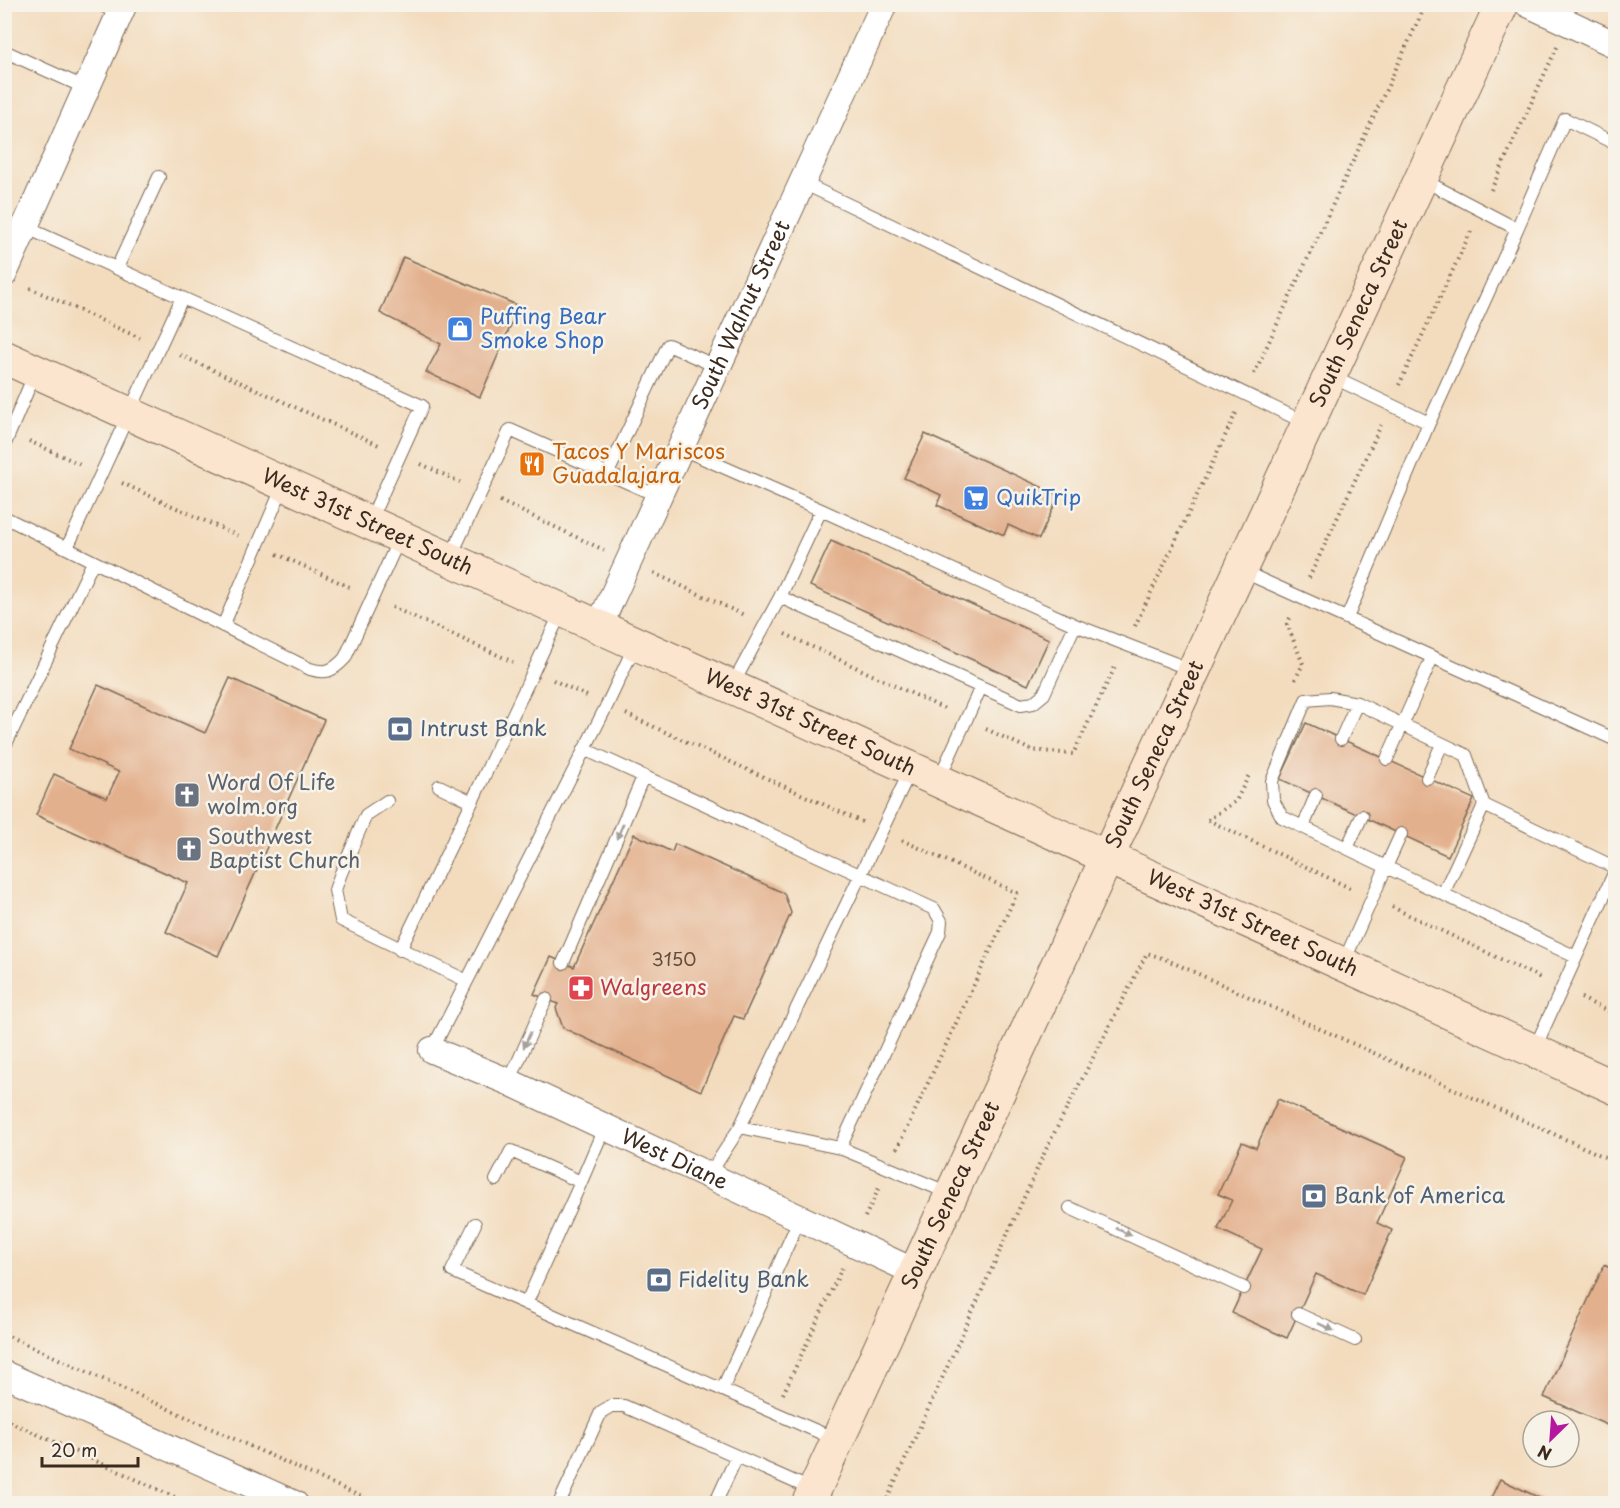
<svg xmlns="http://www.w3.org/2000/svg" width="1620" height="1508" font-family="'Playpen Sans',sans-serif">
  <style>
    .building { fill: #e3b08d }
    .lines { fill: none; stroke-linecap: round; stroke-linejoin: round }
    .lane-casing { stroke: #7b6856; stroke-width: 14 }
    .street-casing { stroke: #7b6856; stroke-width: 28 }
    .secondary-casing { stroke: #7b6856; stroke-width: 35 }
    .path { stroke: #7b6856; stroke-width: 4; stroke-dasharray: 1.5 4.5; stroke-linecap: butt }
    .lane { stroke: #fff; stroke-width: 12 }
    .street { stroke: #fff; stroke-width: 26 }
    .secondary { stroke: #fce5cf; stroke-width: 33 }
    .oneway { fill: #a79f9a }
    .labels { text-anchor: middle; stroke-width: 5; stroke-linejoin: round; paint-order: stroke }
    .number-label { font-size: 18px; fill: #654c3a }
    .street-label { font-size: 21px; fill: #3b2a1e; stroke: #f7f3e8 }
    .shop-label { font-size: 21px; fill: #366cbe; stroke: #f7f3e8; text-anchor: start }
    .food-label { font-size: 21px; fill: #c56008; stroke: #f7f3e8; text-anchor: start }
    .service-label { font-size: 21px; fill: #4e5e75; stroke: #f7f3e8; text-anchor: start }
    .worship-label { font-size: 21px; fill: #5b616d; stroke: #f7f3e8; text-anchor: start }
    .health-label { font-size: 21px; fill: #be3a42; stroke: #f7f3e8; text-anchor: start }
  </style>
  <rect width="100%" height="100%" fill="#f7f3e8"/>
  <filter id="ink" filterUnits="userSpaceOnUse"><feTurbulence type="fractalNoise" baseFrequency=".0167" numOctaves="2"/><feDisplacementMap in="SourceGraphic" scale="12" xChannelSelector="R" yChannelSelector="G"/><feConvolveMatrix kernelMatrix="1 2 1 2 8 2 1 2 1" color-interpolation-filters="sRGB"/></filter>
  <filter id="wash" filterUnits="userSpaceOnUse"><feTurbulence type="fractalNoise" baseFrequency=".008" numOctaves="4" result="noise"/><feDisplacementMap in="SourceGraphic" scale="24" xChannelSelector="R" yChannelSelector="G"/><feGaussianBlur stdDeviation="1.35" result="paint"/><feColorMatrix in="noise" values="0 0 0 0 0 0 0 0 0 0 0 0 0 0 0 0 0 1.4 0 .05"/><feComposite in="paint" operator="in"/></filter>
  <g filter="url(#wash)">
    <rect width="100%" height="100%" fill="#f3dcbe"/>
    <g id="blocks">
      <path class="building" d="M403 257 519 306 480 397 426 372 441 344 380 313Z
        M925 434 1059 495 1039 539 1008 525 1004 535 937 505 941 495 904 478Z
        M831 541 1049 639 1028 685 810 586Z
        M230 678 324 720 218 956 166 932 188 883 36 815 54 774 107 798 119 772 69 749 98 685 205 733Z
        M1306 723 1474 799 1448 856 1280 779Z
        M634 834 672 852 675 844 784 893 791 913 743 1019 734 1016 701 1091 563 1028 556 1008 558 1004 534 994 551 957 574 967Z
        M1278 1099 1407 1157 1377 1223 1392 1230 1363 1295 1316 1274 1287 1338 1232 1313 1262 1249 1218 1229 1232 1200 1218 1194 1242 1142 1256 1148Z
        M1604 1265 1616 1271V1429L1544 1397Z
        M1500 1479 1552 1504H1488Z"/>
    </g>
  </g>
  <g filter="url(#ink)">
    <use href="#blocks" fill-opacity="0" stroke="#7b6856" stroke-width="1.5"/>
    <g class="lines">
      <defs>
        <path id="lane" d="M99 4 120 14
          M4 51 88 89
          M803 183 1306 423
          M25 227 422 406 370 521
          M1517 229 1565 119 1616 144
          M117 268 159 177
          M1330 376 1429 423 1517 229 1421 179
          M4 446 35 373
          M680 448 821 510 1075 625 1192 670
          M608 473 668 345 718 367
          M4 517 310 669C326 674 333 671 345 658L400 537
          M67 548 182 298
          M450 558 510 430 658 496
          M1242 571 1616 740
          M780 597 821 510
          M1347 618 1429 423
          M223 626 284 484
          M732 686 780 597 981 687 939 779
          M981 687 1021 705 1033 703 1044 694 1075 625
          M1341 739 1357 703
          M4 748 93 562
          M584 749 934 909 941 921 940 932 840 1148
          M1387 759 1432 658
          M1427 778 1442 744
          M387 801 366 815 341 873 335 890 341 920 467 981
          M472 802 562 610
          M1303 827 1316 795
          M1401 834 1386 867 1282 817 1273 800 1272 781 1306 700 1330 698 1357 703 1466 755 1484 805 1616 868
          M1347 848 1362 816
          M1443 894 1484 805
          M400 950 472 802 439 786
          M563 963 643 777
          M1343 964 1386 867 1576 957
          M432 1050 607 705 636 643
          M1534 1050 1616 869
          M509 1082 546 999
          M740 1127 840 1148 949 1193
          M709 1175 740 1127 911 769
          M496 1180 511 1151 581 1182 605 1126
          M1070 1208 1244 1288
          M475 1224 452 1271 837 1440
          M526 1304 581 1182
          M1298 1314 1355 1340
          M722 1390 800 1218
          M559 1504 601 1412 611 1406H624L813 1490
          M715 1504 737 1456"/>
        <g id="street">
          <path d="M1528 4 1616 45"/>
          <path d="M4 274 124 4"/>
          <path id="s1" d="M599 626 884 4"/>
          <path id="s2" d="M432 1050 509 1082 915 1272"/>
          <path d="M4 1374 295 1504"/>
        </g>
        <g id="secondary">
          <path id="s3" d="M4 357 1616 1088"/>
          <path id="s4" d="M808 1504 1502 4"/>
        </g>
      </defs>
      <use href="#lane" class="lane-casing"/>
      <use href="#street" class="street-casing"/>
      <use href="#secondary" class="secondary-casing"/>
      <path class="path" d="M1491 190 1557 47
        M30 288 140 338
        M180 355 381 446
        M1254 374 1426 4
        M1399 385 1472 229
        M29 441 82 465
        M421 464 460 482
        M122 483 238 536
        M500 501 604 550
        M277 554 352 588
        M654 573 746 616
        M1309 578 1381 425
        M392 607 513 662
        M1290 618 1287 624 1303 664 1295 680
        M1135 626 1236 413
        M785 634 947 710
        M553 680 587 696
        M626 714 862 822
        M986 729 1031 750 1073 754 1116 665
        M1208 820 1236 801 1250 773
        M1208 820 1352 889
        M1392 907 1542 979
        M1581 998 1616 1015
        M897 1149 1017 893 902 840
        M865 1217 880 1186
        M4 1334 377 1504
        M783 1394 842 1268
        M4 1419 190 1504
        M885 1504 1047 1147 1147 953 1165 959 1616 1162"/>
      <use href="#lane" class="lane"/>
      <use href="#street" class="street"/>
      <use href="#secondary" class="secondary"/>
    </g>
    <defs><path id="oneway-solid" d="M-6-.8H1V-3.2L6.5 0L1 3.2V.8H-6Z" transform="scale(1.5)"/></defs>
    <g class="oneway">
      <use href="#oneway-solid" transform="translate(620 831) rotate(114)"/>
      <use href="#oneway-solid" transform="translate(527 1040) rotate(114)"/>
      <use href="#oneway-solid" transform="translate(1124 1232) rotate(25)"/>
      <use href="#oneway-solid" transform="translate(1326 1327) rotate(25)"/>
    </g>
  </g>
  <defs>
    <symbol id="shop-square" viewBox="-11 -11 22 22"><rect x="-9" y="-9" width="18" height="18" rx="4" fill="#3f7fe0" stroke="#f7f3e8"/><path d="M-5-2.5h2.3a2.7 3.5 0 0 1 5.4 0H5L5.5 6h-11ZM-1.5-2.5h3a1.5 2.3 0 0 0-3 0Z" fill="#fff"/></symbol>
    <symbol id="restaurant-square" viewBox="-11 -11 22 22"><rect x="-9" y="-9" width="18" height="18" rx="4" fill="#e8710a" stroke="#f7f3e8"/><path d="M-5-6h1v4h1v-4h1v4h1v-4h1v5L-1.5 .5V6h-2V.5L-5-1ZM5-6V6H3V1.5H1.5Q1.5-4 5-6Z" fill="#fff"/></symbol>
    <symbol id="supermarket-square" viewBox="-11 -11 22 22"><rect x="-9" y="-9" width="18" height="18" rx="4" fill="#3f7fe0" stroke="#f7f3e8"/><path d="M-6-5.5h2.5l.6 2H6L4.5 2H-2.5L-4.4-4H-6ZM-1.5 3.2a1.3 1.3 0 1 0 .1 0ZM3 3.2a1.3 1.3 0 1 0 .1 0Z" fill="#fff"/></symbol>
    <symbol id="bank-square" viewBox="-11 -11 22 22"><rect x="-9" y="-9" width="18" height="18" rx="4" fill="#5c6f8a" stroke="#f7f3e8"/><path d="M-6-4H6V4H-6ZM0-2.3a2.3 2.3 0 1 0 0 4.6a2.3 2.3 0 1 0 0-4.6Z" fill="#fff"/></symbol>
    <symbol id="church-square" viewBox="-11 -11 22 22"><rect x="-9" y="-9" width="18" height="18" rx="4" fill="#6b7280" stroke="#f7f3e8"/><path d="M-1.2-6h2.4v3.5h3.3v2.4h-3.3V6h-2.4V-.1h-3.3v-2.4h3.3Z" fill="#fff"/></symbol>
    <symbol id="pharmacy-square" viewBox="-11 -11 22 22"><rect x="-9" y="-9" width="18" height="18" rx="4" fill="#e0444e" stroke="#f7f3e8"/><path d="M-2-6h4v4h4v4h-4v4h-4v-4h-4v-4h4Z" fill="#fff"/></symbol>
  </defs>
  <g fill-rule="evenodd">
    <use href="#shop-square" x="445" y="314" width="30" height="30"/>
    <use href="#restaurant-square" x="517" y="449" width="30" height="30"/>
    <use href="#supermarket-square" x="961" y="483" width="30" height="30"/>
    <use href="#bank-square" x="385" y="714" width="30" height="30"/>
    <use href="#church-square" x="172" y="780" width="30" height="30"/>
    <use href="#church-square" x="174" y="834" width="30" height="30"/>
    <use href="#pharmacy-square" x="566" y="973" width="30" height="30"/>
    <use href="#bank-square" x="1299" y="1181" width="30" height="30"/>
    <use href="#bank-square" x="644" y="1265" width="30" height="30"/>
  </g>
  <g class="labels">
    <g class="number-label">
      <text x="674" y="966">3150</text>
    </g>
    <g class="street-label">
      <text dy="7" stroke="none"><textPath href="#s4" startOffset="1312">South Seneca Street</textPath></text>
      <text dy="7" stroke="none"><textPath href="#s1" startOffset="342">South Walnut Street</textPath></text>
      <text dy="7" stroke="none"><textPath href="#s3" startOffset="399">West 31st Street South</textPath></text>
      <text dy="7" stroke="none"><textPath href="#s3" startOffset="885">West 31st Street South</textPath></text>
      <text dy="7" stroke="none"><textPath href="#s4" startOffset="826">South Seneca Street</textPath></text>
      <text dy="7" stroke="none"><textPath href="#s3" startOffset="1371">West 31st Street South</textPath></text>
      <text dy="7" stroke="none"><textPath href="#s2" startOffset="266">West Diane</textPath></text>
      <text dy="7" stroke="none"><textPath href="#s4" startOffset="340">South Seneca Street</textPath></text>
    </g>
    <g class="shop-label">
      <text x="480" y="324">Puffing Bear<tspan x="480" dy="24">Smoke Shop</tspan></text>
      <text x="996" y="505">QuikTrip</text>
    </g>
    <g class="food-label">
      <text x="552" y="459">Tacos Y Mariscos<tspan x="552" dy="24">Guadalajara</tspan></text>
    </g>
    <g class="service-label">
      <text x="420" y="736">Intrust Bank</text>
      <text x="1334" y="1203">Bank of America</text>
      <text x="678" y="1287">Fidelity Bank</text>
    </g>
    <g class="worship-label">
      <text x="207" y="790">Word Of Life<tspan x="207" dy="24">wolm.org</tspan></text>
      <text x="208" y="844">Southwest<tspan x="208" dy="24">Baptist Church</tspan></text>
    </g>
    <g class="health-label">
      <text x="600" y="995">Walgreens</text>
    </g>
  </g>
  <rect width="1620" height="1508" fill="none" stroke="#f7f3e8" stroke-width="24"/>
  <g transform="translate(1551 1439) rotate(205)"><circle r="28" fill="#f7f3e8" stroke="#aca397" stroke-width="1.5"/>
  <path d="M0-4.5L10 22L0 15L-10 22Z" fill="#b5179e"/>
  <text y="-9" font-size="16" font-weight="bold" text-anchor="middle" fill="#3b2a1e">N</text>
  </g>
  <path d="M42 1457v9h96v-9" fill="none" stroke="#3b2a1e" stroke-width="3"/>
  <text x="51" y="1457" font-size="18" fill="#3b2a1e" stroke="#f7f3e8" stroke-width="4.5" paint-order="stroke">20 m</text>
</svg>
